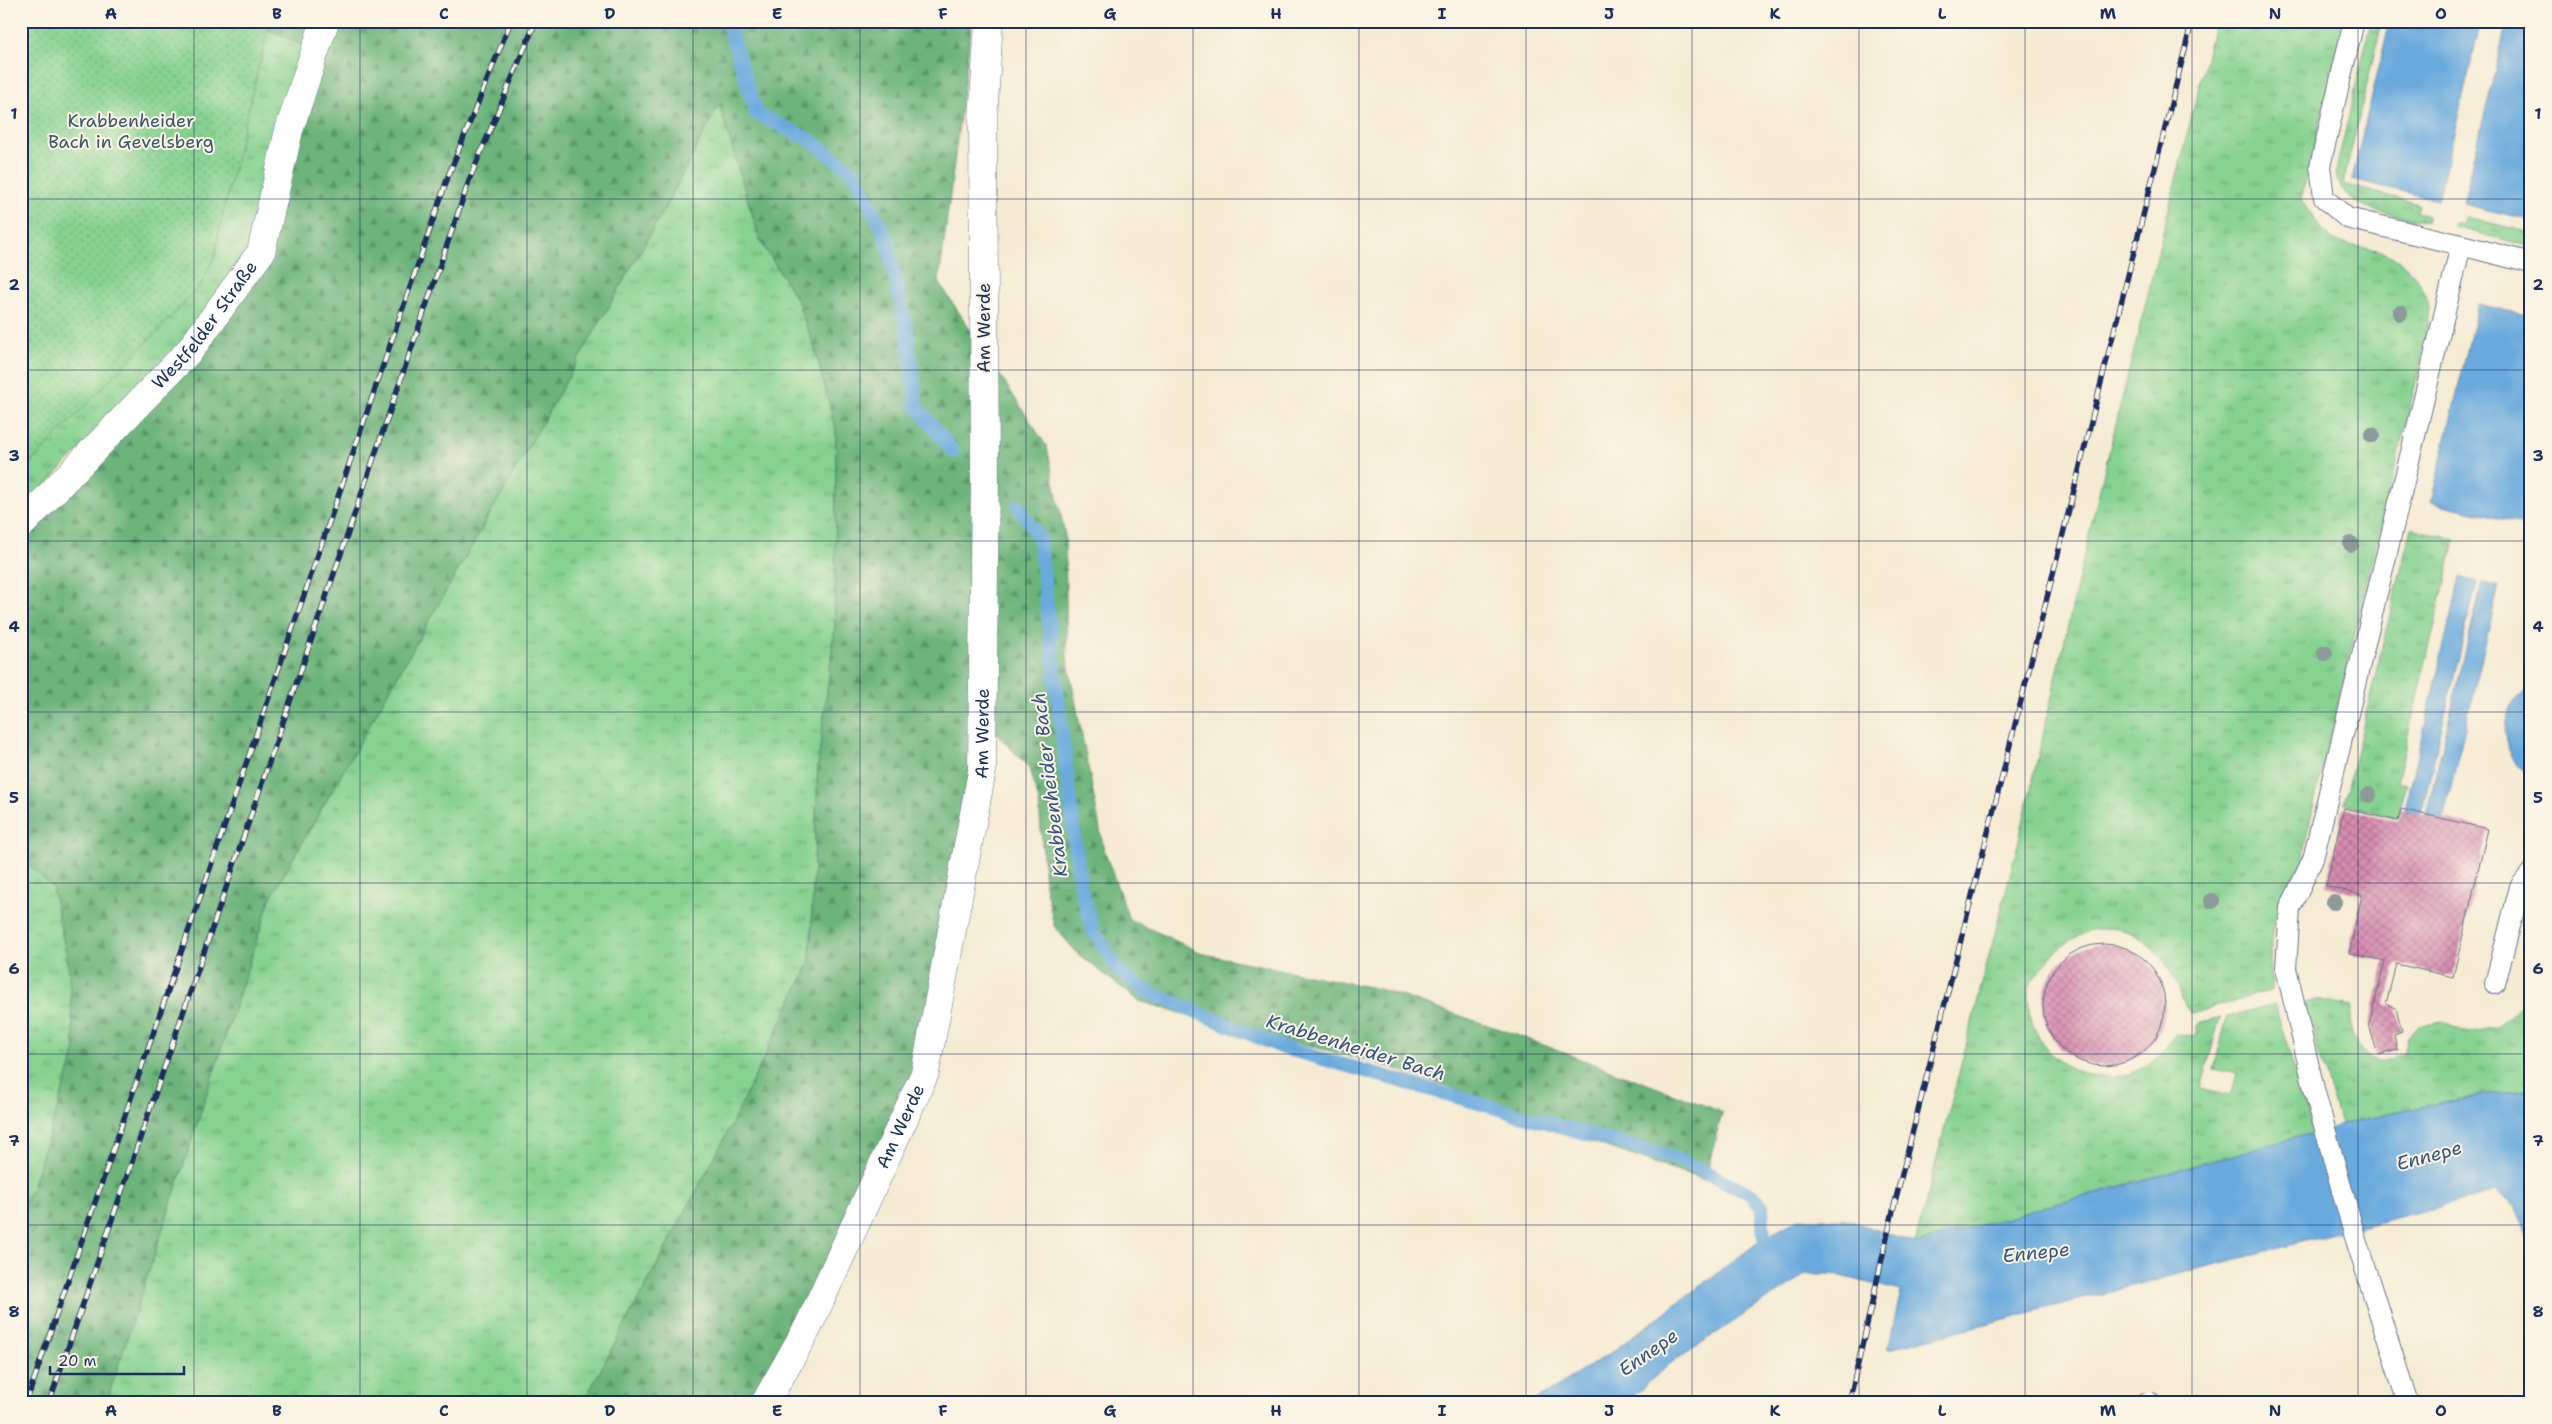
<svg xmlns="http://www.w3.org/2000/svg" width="2552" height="1424" font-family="'Shantell Sans',sans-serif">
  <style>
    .grass { fill: url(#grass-tufts); stroke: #508077 }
    .forest { fill: url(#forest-firs); stroke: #44726c }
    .park { fill: url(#park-dots); stroke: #508077 }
    .water { fill: #6aaadd; stroke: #426c9e }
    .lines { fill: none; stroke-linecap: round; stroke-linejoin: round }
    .stream { stroke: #6aaadd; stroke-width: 14 }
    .building { fill: url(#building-cross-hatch) }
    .service-casing { stroke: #677187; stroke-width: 22 }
    .minor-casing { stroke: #677187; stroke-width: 29 }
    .service { stroke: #fff; stroke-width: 20 }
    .minor { stroke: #fff; stroke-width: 28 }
    .rail-casing { stroke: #1b2f5e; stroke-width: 5.5 }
    .rail { stroke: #fcf5e5; stroke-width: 4; stroke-dasharray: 11; stroke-linecap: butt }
    .tree { fill: #8c9a99 }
    .grid { fill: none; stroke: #1b2f5e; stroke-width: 1; stroke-opacity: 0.55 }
    .labels { text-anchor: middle; stroke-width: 4; stroke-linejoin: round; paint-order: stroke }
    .park-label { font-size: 18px; fill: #36586a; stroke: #fcf5e5 }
    .street-label { font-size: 18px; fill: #1b2f5e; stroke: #fcf5e5 }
    .water-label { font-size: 19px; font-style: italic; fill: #335484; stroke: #fcf5e5 }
    .neatline { fill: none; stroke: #1b2f5e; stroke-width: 2 }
    .grid-label { font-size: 16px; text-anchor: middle; font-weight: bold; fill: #1b2f5e }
  </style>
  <defs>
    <pattern id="grass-tufts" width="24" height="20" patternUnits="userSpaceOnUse" patternTransform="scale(1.25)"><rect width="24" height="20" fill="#86d290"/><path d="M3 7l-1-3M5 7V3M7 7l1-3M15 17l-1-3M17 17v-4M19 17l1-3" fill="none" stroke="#6dab79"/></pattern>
    <pattern id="forest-firs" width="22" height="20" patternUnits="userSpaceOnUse" patternTransform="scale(1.25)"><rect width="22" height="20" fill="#6cb47a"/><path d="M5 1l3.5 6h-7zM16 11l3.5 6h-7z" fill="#589367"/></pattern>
    <pattern id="park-dots" width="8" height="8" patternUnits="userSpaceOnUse" patternTransform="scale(1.25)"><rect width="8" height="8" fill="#86d290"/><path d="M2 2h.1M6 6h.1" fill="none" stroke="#6dab79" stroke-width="1.8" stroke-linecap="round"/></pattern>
    <pattern id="building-cross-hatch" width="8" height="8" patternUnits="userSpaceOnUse" patternTransform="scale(1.25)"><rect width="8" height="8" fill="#d88db1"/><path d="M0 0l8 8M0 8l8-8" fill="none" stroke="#ae7493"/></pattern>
  </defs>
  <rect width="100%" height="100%" fill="#fcf5e5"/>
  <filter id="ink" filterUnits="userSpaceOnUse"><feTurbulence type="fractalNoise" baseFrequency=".02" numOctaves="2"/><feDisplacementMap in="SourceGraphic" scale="10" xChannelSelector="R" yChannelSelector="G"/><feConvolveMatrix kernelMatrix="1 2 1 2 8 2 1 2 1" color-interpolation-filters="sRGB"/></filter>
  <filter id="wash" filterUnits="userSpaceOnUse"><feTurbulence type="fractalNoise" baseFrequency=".0096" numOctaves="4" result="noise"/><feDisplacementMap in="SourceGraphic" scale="20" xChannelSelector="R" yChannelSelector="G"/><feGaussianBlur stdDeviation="1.12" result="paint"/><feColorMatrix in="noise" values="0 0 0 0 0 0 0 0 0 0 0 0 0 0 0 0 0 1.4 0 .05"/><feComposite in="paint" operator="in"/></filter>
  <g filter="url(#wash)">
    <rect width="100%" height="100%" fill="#f5ebd3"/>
    <path class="grass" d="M21 21H249L307 47 251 252 183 345 21 510Z
      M2215 21H2345L2301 200C2311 214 2323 236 2340 243 2352 247 2366 247 2378 250 2402 258 2427 283 2429 309 2430 318 2427 327 2427 336L2307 833 2303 864 2282 902 2272 930 2270 965 2272 990 2191 1014C2181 1001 2182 993 2175 980 2170 967 2158 953 2148 944 2110 911 2066 935 2041 969 2038 974 2030 981 2029 988 2023 1035 2058 1075 2105 1077 2134 1079 2162 1058 2175 1034L2195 1036 2198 1023 2220 1017 2201 1088 2231 1095 2237 1074 2214 1069 2227 1017 2275 1004 2313 1134 1915 1243 2018 844 2092 521Z
      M2371 21H2382L2343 184 2419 204 2417 212 2428 216 2426 222C2393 214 2347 212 2335 175Z
      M719 104 760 240 797 300 814 346 836 430 835 626 818 765 810 962 729 1130 583 1403H106L270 899 665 208Z
      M2466 217 2531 233V247L2454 227 2455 223 2463 225Z
      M2411 528 2455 540 2397 781 2407 784 2397 818 2344 804Z
      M21 857 52 887 68 962 75 1053 33 1185 21 1210Z
      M2531 998V1089L2451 1100 2341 1125 2304 1003 2316 999 2353 1006C2352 1011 2350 1017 2350 1022 2350 1035 2362 1055 2375 1060 2384 1064 2396 1057 2405 1052L2407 1038 2418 1026 2441 1021 2467 1033 2496 1027Z"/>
    <path class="forest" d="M249 21H972L939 282 1047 447 1065 535 1067 657 1104 850 1129 919 1204 954 1379 989 1506 1031 1722 1112 1705 1180 1562 1132 1451 1087 1369 1060 1236 1029 1139 1001 1078 954 1054 926 1045 885 1039 802 1030 768 991 728 972 780 918 1073 756 1403H583L729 1130 810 962 818 765 835 626 836 430 814 346 797 300 760 240 719 104 665 208 270 899 106 1403H21V1210L33 1185 75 1053 68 962 52 887 21 857V539L195 360 269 250 320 53Z"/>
    <path class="park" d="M21 21H270L221 221 215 256 198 289 21 472Z"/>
    <path class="water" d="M2390 21H2481L2438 200 2352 179Z
      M2507 21H2531V220L2463 204Z
      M2478 304 2531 316V526L2431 502Z
      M2460 577 2477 582 2421 814 2405 810Z
      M2482 583 2499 586 2443 819 2426 814Z
      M2531 688V774C2496 755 2497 706 2531 688Z
      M2531 1089V1245L2514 1206 2496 1192 1888 1349 1901 1291 1833 1274H1806L1668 1365 1626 1403H1531L1612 1352 1764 1238 1799 1219H1845L1915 1243 2352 1122 2452 1100Z"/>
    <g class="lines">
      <path class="stream" d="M727 21 757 114 812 141 855 174 887 239 907 330 916 406 953 451
        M1018 506 1039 538 1080 885 1093 930 1119 971 1146 991 1284 1048 1680 1160 1751 1194 1762 1207 1764 1238 1775 1252"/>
    </g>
    <g id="blocks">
      <path class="building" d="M2344 808 2398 821 2401 809 2488 829 2453 977 2396 964 2386 1004 2396 1008 2402 1031 2394 1034 2397 1050 2378 1055 2369 1025 2385 961 2349 953 2362 895 2326 886Z
        M2043 1005a61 61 0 1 1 122 0a61 61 0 1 1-122 0Z"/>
    </g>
  </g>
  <g filter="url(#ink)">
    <use href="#blocks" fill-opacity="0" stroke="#677187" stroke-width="1"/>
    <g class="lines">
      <defs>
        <path id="service" d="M2354 21 2320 166 2324 198 2347 218 2461 245 2313 859 2290 908 2286 968 2315 1093 2355 1237 2408 1403
          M2461 245 2531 263
          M2495 984 2520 887 2531 873
          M2147 1403H2151"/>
        <g id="minor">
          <path id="s1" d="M21 525 190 350 261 252 289 130 325 21"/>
          <path id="s2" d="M765 1403 808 1327 925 1073 982 771 985 471 983 120 989 21"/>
        </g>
      </defs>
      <use href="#service" class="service-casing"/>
      <use href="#minor" class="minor-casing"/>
      <use href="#service" class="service"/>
      <use href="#minor" class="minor"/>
      <defs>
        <path id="rail" d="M26 1403 449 174 511 21
          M49 1403 470 178 536 21
          M1849 1403 1895 1202 2192 21"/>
      </defs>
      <use href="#rail" class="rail-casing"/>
      <use href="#rail" class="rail"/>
    </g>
    <g class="tree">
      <circle cx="2400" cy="313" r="8"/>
      <circle cx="2372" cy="435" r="8"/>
      <circle cx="2351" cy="544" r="8"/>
      <circle cx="2325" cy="653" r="8"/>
      <circle cx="2369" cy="795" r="8"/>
      <circle cx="2212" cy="901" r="8"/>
      <circle cx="2334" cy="902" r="8"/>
    </g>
  </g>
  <path class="grid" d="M194 21V1403M360 21V1403M527 21V1403M693 21V1403M860 21V1403M1026 21V1403M1193 21V1403M1359 21V1403M1526 21V1403M1692 21V1403M1859 21V1403M2025 21V1403M2192 21V1403M2358 21V1403M21 199H2531M21 370H2531M21 541H2531M21 712H2531M21 883H2531M21 1054H2531M21 1225H2531"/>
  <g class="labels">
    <g class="park-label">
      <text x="131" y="127">Krabbenheider<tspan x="131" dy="21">Bach in Gevelsberg</tspan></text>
    </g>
    <g class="street-label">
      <text dy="6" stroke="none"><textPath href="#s1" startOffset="272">Westfelder Straße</textPath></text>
      <text transform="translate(984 328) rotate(-90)" y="6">Am Werde</text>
      <text dy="6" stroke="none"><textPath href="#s2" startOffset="712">Am Werde</textPath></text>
      <text dy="6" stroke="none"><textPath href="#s2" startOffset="308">Am Werde</textPath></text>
    </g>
    <g class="water-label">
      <text transform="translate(1049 785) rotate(-97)" y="7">Krabbenheider Bach</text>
      <text transform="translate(1356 1047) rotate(17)" y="7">Krabbenheider Bach</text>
      <text transform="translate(2429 1155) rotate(-15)" y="7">Ennepe</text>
      <text transform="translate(2036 1252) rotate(-6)" y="7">Ennepe</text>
      <text transform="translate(1648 1352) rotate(-35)" y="7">Ennepe</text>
    </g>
  </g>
  <rect width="2552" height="1424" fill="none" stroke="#fcf5e5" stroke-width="55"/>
  <path d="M50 1366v8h134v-8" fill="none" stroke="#1b2f5e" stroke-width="2.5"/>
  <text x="58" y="1366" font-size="15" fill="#1b2f5e" stroke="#fcf5e5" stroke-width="4" paint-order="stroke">20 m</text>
  <rect x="28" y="28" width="2496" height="1368" class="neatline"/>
  <g class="grid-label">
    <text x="111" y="19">A</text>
    <text x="277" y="19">B</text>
    <text x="444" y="19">C</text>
    <text x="610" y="19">D</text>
    <text x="777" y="19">E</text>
    <text x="943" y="19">F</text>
    <text x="1110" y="19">G</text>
    <text x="1276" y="19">H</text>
    <text x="1442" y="19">I</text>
    <text x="1609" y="19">J</text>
    <text x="1775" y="19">K</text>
    <text x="1942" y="19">L</text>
    <text x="2108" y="19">M</text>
    <text x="2275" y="19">N</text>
    <text x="2441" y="19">O</text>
    <text x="14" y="119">1</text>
    <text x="2538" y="119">1</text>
    <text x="14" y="290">2</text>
    <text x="2538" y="290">2</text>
    <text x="14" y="461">3</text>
    <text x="2538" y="461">3</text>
    <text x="14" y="632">4</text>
    <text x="2538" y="632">4</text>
    <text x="14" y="803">5</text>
    <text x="2538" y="803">5</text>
    <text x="14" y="974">6</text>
    <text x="2538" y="974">6</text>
    <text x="14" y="1146">7</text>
    <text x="2538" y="1146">7</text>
    <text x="14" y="1317">8</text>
    <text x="2538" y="1317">8</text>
    <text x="111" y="1416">A</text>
    <text x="277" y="1416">B</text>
    <text x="444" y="1416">C</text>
    <text x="610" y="1416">D</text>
    <text x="777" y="1416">E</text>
    <text x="943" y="1416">F</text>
    <text x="1110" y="1416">G</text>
    <text x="1276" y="1416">H</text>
    <text x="1442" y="1416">I</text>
    <text x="1609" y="1416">J</text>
    <text x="1775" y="1416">K</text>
    <text x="1942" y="1416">L</text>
    <text x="2108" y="1416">M</text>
    <text x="2275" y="1416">N</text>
    <text x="2441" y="1416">O</text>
  </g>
</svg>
